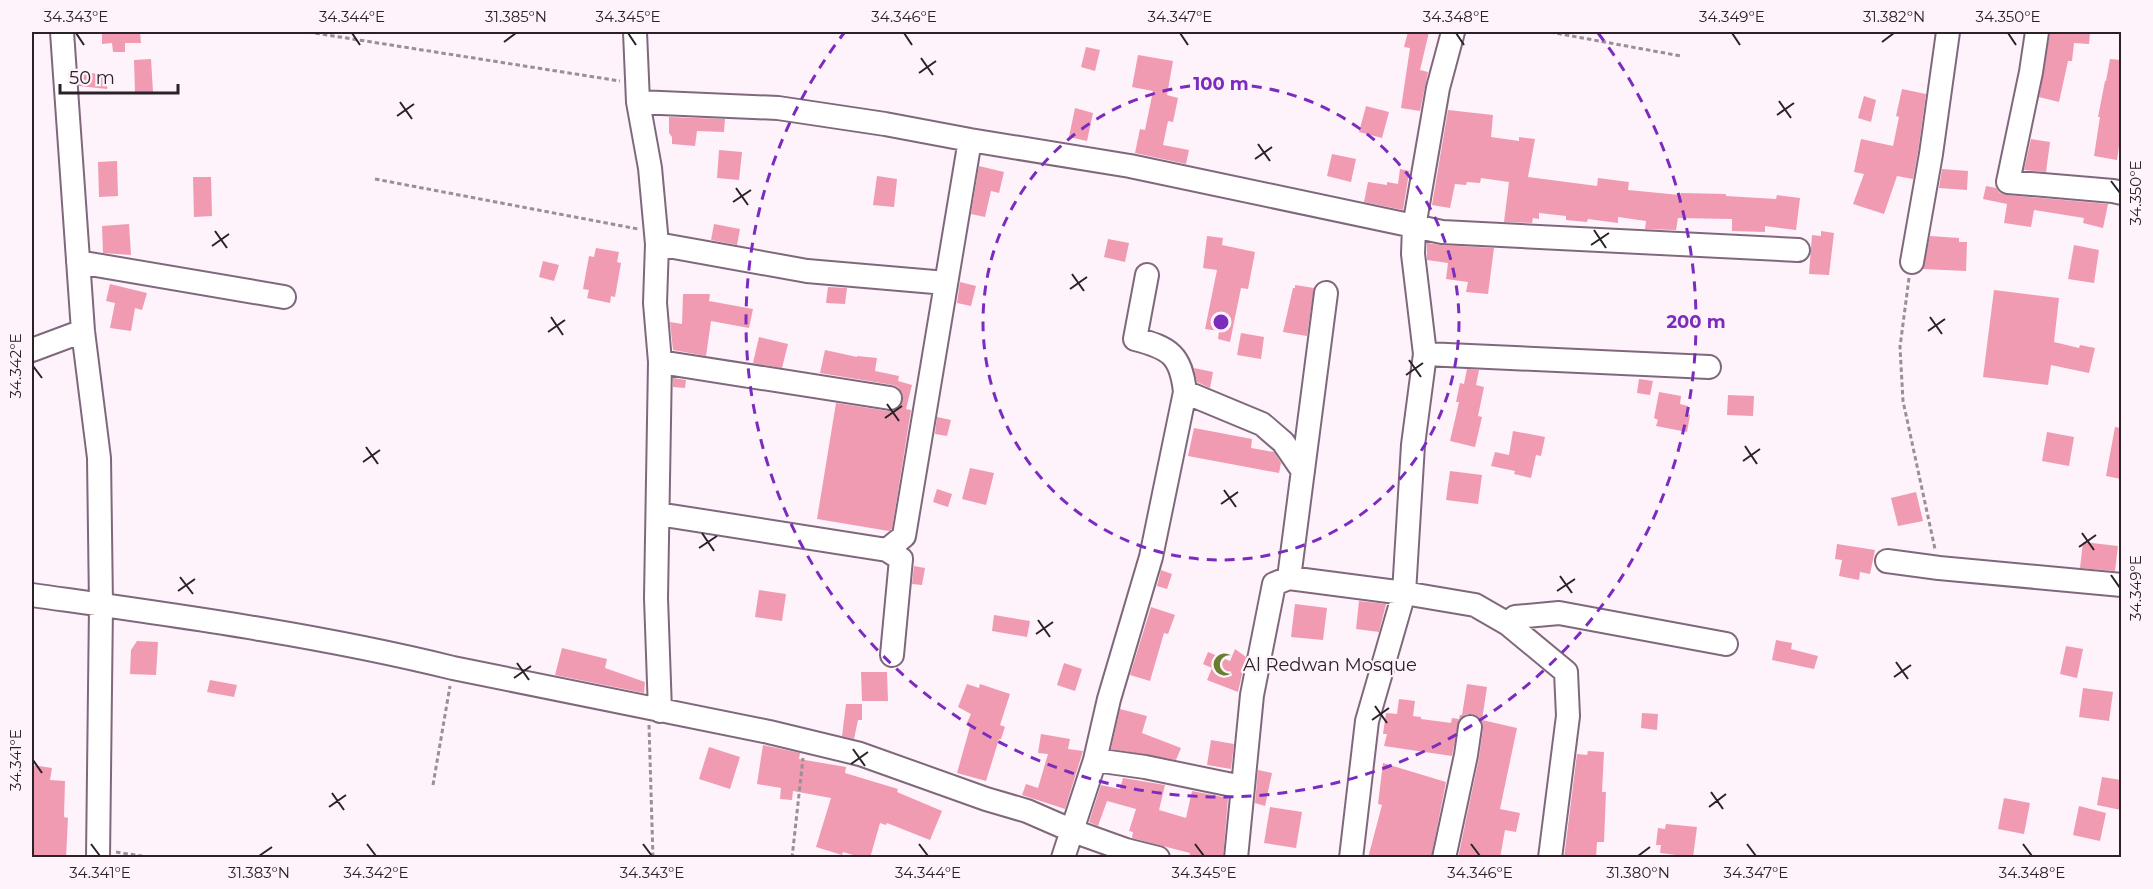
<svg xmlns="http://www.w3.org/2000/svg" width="2153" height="889" font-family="Montserrat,sans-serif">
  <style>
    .building { fill: #f09bb1 }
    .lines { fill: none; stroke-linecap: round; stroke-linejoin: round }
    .minor-casing { stroke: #80687c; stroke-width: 26 }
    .path { stroke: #9a8f97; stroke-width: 3; stroke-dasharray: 4.5 3; stroke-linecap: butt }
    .minor { stroke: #fff; stroke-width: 22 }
    .ticks { fill: none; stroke: #2b2129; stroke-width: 2 }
    .ring { fill: none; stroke: #7b2cbf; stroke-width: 3; stroke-dasharray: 10 8 }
    .labels { text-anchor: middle; stroke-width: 4.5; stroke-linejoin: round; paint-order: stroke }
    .poi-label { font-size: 18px; fill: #2b2129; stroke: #fef2fb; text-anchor: start }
    .centre { fill: #7b2cbf; stroke: #fef2fb; stroke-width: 3 }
    .ring-label { font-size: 18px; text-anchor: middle; font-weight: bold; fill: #7b2cbf; stroke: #fef2fb; stroke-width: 4.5; stroke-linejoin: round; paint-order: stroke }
    .neatline { fill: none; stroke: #2b2129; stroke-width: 2 }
    .ticks-label { font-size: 15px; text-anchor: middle; fill: #2b2129 }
  </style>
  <rect width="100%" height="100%" fill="#fef2fb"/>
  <path class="building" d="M102 32H140L141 43H125V52H113L112 43 102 44Z
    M1408 32H1429L1420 70 1428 72 1420 111 1401 108 1410 48 1404 47Z
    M2052 32H2090L2089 44 2074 43 2072 61H2068L2059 102 2039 97 2050 33Z
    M1086 47 1100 50 1095 71 1081 67Z
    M1138 55 1173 61 1167 95 1178 98 1173 122 1168 121 1163 145 1189 150 1186 164 1135 153 1140 129 1145 130 1153 91 1132 87Z
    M151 59 153 92 135 93 134 60Z
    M2110 59 2121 60V132L2117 160 2094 156 2100 117H2098L2105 81H2106Z
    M81 72 109 75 107 89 79 86Z
    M1902 89 1926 94 1918 152 1913 179 1897 176 1884 214 1853 204 1864 174 1854 172 1861 139 1893 146 1899 117 1896 116Z
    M1864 96 1876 100 1871 122 1858 118Z
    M1366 106 1389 112 1382 138 1359 132Z
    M1075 108 1093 113 1087 141 1069 137Z
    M1448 110 1493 115 1491 137 1519 141V137L1535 139 1528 177 1597 186 1598 178 1629 182 1628 190 1680 195 1681 193 1726 194V196L1776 199 1777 195 1800 198 1796 230 1765 226V232L1732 231V219L1678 218 1676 230 1645 229 1646 221 1618 217V223L1588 219 1587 222 1566 220V216L1539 213V219L1533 218 1532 223 1504 222 1509 182 1481 178 1480 183 1467 182 1466 185 1455 184 1450 208 1432 205Z
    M669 117 725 119 724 132 697 131 695 146 672 144V137L669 133Z
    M2031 139 2050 142 2046 172 2024 170Z
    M719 150 742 152 739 180 717 178Z
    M1332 154 1356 159 1351 182 1327 176Z
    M117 161 118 196 99 197 98 162Z
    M979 166 1004 172 999 193 991 191 985 217 971 214Z
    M1410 167 1403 210 1364 202 1368 182 1387 185V182L1398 184 1400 169 1409 171Z
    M1942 169 1968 171 1967 190 1939 188Z
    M877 176 897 179 894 207 873 205Z
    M193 177H211L212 216 194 217Z
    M1986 186 1996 188 2000 193 2007 195 2108 204 2103 228 2083 223 2084 218 2034 210 2031 227 2004 223 2007 204 1983 199Z
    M129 224 131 255 103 253 102 226Z
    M714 224 740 229 737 245 711 240Z
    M1821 231 1834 233 1829 275 1809 274 1812 235 1821 236Z
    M1207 236 1223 238 1222 245 1255 252 1248 289 1241 288 1230 342 1218 339 1219 331 1205 329 1217 270 1203 268Z
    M1930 236 1959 238V242H1967L1966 271 1923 269Z
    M1108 239 1129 243 1125 262 1104 257Z
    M1427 243 1441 245 1494 248 1488 294 1466 292 1468 282 1446 279 1448 263 1427 260Z
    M2074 245 2099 250 2094 283 2068 279Z
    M596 248 619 252 617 262 621 263 615 297 611 296 610 303 587 298 589 290 583 289 589 256 594 257Z
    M543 261 559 265 554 281 539 277Z
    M960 282 976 286 971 306 957 303Z
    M110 284 147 293 142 310 135 308 131 331 110 328 115 303 106 301Z
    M1295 285 1314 288 1307 336 1283 332 1293 288H1295Z
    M828 287 847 288 845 304 826 303Z
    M1994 290 2059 298 2054 342 2079 348 2080 345 2095 348 2089 373 2051 365 2048 385 1983 377Z
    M683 294H710L709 301 753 309 749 328 711 321 706 356 673 350 670 322 682 324Z
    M1241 333 1264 337 1261 359 1237 355Z
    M759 337 788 344 782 368 753 363Z
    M825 350 857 357V356L877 358 875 371 899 376 898 381 912 385 906 409 911 410 892 529 889 531 817 519 836 403 888 411 895 410 900 407 903 399 902 393 898 387 893 385 820 373Z
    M1194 368 1213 372 1210 388 1197 382Z
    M1467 369 1479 370 1476 385 1484 387 1478 416 1482 417 1475 447 1450 441 1459 402H1456L1460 383 1464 384Z
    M673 378 686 380 685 388 673 387Z
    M1639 379 1653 381 1650 395 1637 393Z
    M1659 392 1681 396 1680 404 1688 406 1687 414 1690 415 1687 432 1656 426 1658 420 1654 418Z
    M1728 395 1754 396 1753 416 1727 415Z
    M937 417 951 420 947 436 935 434Z
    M2115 427 2121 428V479L2106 476Z
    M1194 428 1252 439 1251 448 1274 452 1281 463 1279 473 1188 456Z
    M1513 431 1545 437 1541 456 1536 455 1531 478 1514 474 1515 471 1491 466 1495 452 1509 455Z
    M2047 432 2074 437 2069 466 2042 461Z
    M970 468 994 473 986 505 962 499Z
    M1450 471 1482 475 1478 504 1446 500Z
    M937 489 952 494 948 507 933 502Z
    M1916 492 1923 521 1898 526 1891 498Z
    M2083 542 2118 546 2115 571 2080 568Z
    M1837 544 1875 550 1870 574 1860 572 1859 580 1839 576 1842 560 1835 559Z
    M914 566 925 568 922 585 912 584Z
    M1161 570 1172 574 1167 589 1157 586Z
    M759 590 786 594 782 621 755 617Z
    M1359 601 1386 604 1379 632 1356 629Z
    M1295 604 1327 608 1323 640 1291 637Z
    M1151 607 1175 615 1168 634 1164 633 1150 681 1130 675Z
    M994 615 1030 621 1027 637 992 631Z
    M1776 640 1792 643 1791 649 1818 656 1814 669 1772 660Z
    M137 641 158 642 156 675 130 674 131 650Z
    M2066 646 2083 649 2077 678 2060 674Z
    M562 648 607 659 605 668 645 682 644 693 555 675Z
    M1235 649 1246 657 1238 692 1207 680 1212 668 1203 664 1208 652 1230 661Z
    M1064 663 1082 669 1075 691 1057 685Z
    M861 672H887L888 701H862Z
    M210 680 237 685 234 697 207 692Z
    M967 684 979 688 980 684 1010 694 1000 725 1005 727 1001 739H999L986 781 957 773 970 727 966 725 971 714 958 707Z
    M1467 684 1487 687 1482 720 1517 728 1500 809 1520 813 1516 832 1505 830 1500 858H1458L1479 758 1483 729 1482 721 1472 714H1466L1459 719 1460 715H1462Z
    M2083 688 2113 692 2109 721 2079 717Z
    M1399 699 1415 701 1413 716 1421 717V719L1451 723 1452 718 1459 719 1452 756 1384 746 1387 734H1383L1386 713 1397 714Z
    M846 704H862V720H858L854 739 842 736Z
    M1120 709 1147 716 1142 733 1181 748 1176 760 1111 749Z
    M1642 713 1658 714 1657 730 1641 728Z
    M1041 734 1070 739 1068 749 1083 751 1065 809 1022 795 1026 784 1038 788 1048 754 1038 753Z
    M1211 740 1234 744 1231 769 1207 765Z
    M763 745 800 753 799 759 846 767 845 773 898 789 897 792 942 811 930 840 887 823 886 825 880 823 870 858H863L843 852 842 855 816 847 831 798 793 791 792 800 780 799 781 788 757 784Z
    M709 747 740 757 730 789 699 779Z
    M1588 751 1604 752 1602 792H1606L1604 842H1597L1596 858H1564L1577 754 1587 755Z
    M1383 763 1446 782 1431 858H1368L1382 805 1378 804Z
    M32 765 52 768 50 780 65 781 64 817 68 818 66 858H32Z
    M1258 770 1272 773 1265 806 1255 803Z
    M2102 777 2121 780V810L2097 805Z
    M1123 778 1165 785 1159 810 1186 818 1192 791 1228 798 1223 858H1189L1190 853 1132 838 1133 832 1129 831 1136 809 1107 801 1098 826 1089 822 1101 785 1120 789Z
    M2004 798 2030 803 2024 834 1998 829Z
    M2079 806 2106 813 2100 841 2073 835Z
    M1270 807 1302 812 1296 848 1264 843Z
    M1666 824 1697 827 1693 857 1660 853 1661 845H1656L1658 828 1665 829Z"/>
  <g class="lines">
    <defs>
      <path id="minor" d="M62 32 83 331 99 458 101 605 98 858
        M635 32 638 102 650 168 657 244 655 303 660 362 656 598 660 711
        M2037 32 2031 72 2008 182 2113 191 2122 193
        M638 102 778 108 885 124 970 140 1130 166 1442 232 1798 250
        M657 244 807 271 946 283
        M78 262 284 297
        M1912 262 1931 154 1948 32
        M32 350 83 331
        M1425 354 1709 367
        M660 362 890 398
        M1185 392 1262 424 1283 442 1303 471
        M658 514 887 550 901 559 892 655
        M887 550 904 536 970 140
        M1887 561 1939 568 2122 585
        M1289 578 1326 293
        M32 595C172 615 315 634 453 668L769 732 860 754 986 799 1027 811 1073 831 1126 850 1158 858
        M1508 624 1566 672 1568 716 1550 858
        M1095 760 1145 767 1242 787
        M1063 858 1095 760 1109 699 1151 557 1185 392C1181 355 1170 348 1135 339L1147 275
        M1236 858 1252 695 1274 584 1289 578 1404 593 1475 605 1508 624 1515 617 1559 613 1726 644
        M1351 858 1367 721 1404 593 1413 445 1425 354 1413 254 1414 227 1438 88 1453 32
        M1444 858 1466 755 1470 727"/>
    </defs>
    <use href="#minor" class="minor-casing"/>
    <path class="path" d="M308 32 620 81
      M1550 32 1681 56
      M375 179 638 229
      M1909 278 1900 347 1903 401 1935 549
      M649 725 653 858
      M433 785 450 686
      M116 852 154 858
      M792 858 803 758"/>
    <use href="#minor" class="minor"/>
  </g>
  <path class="ticks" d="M76 33 84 45M352 33 360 45M628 33 636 45M904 33 912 45M1180 33 1188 45M1456 33 1464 45M1732 33 1740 45M2008 33 2016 45M504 42 516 33M1882 42 1894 33M921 58 933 75M919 73 936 61M1779 101 1791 118M400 102 412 119M1777 115 1794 103M397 116 414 104M1258 144 1270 161M1255 159 1272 147M2111 181 2120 193M736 188 748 205M733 202 751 190M1594 230 1606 248M215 231 227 248M1591 245 1609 233M212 246 229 234M1072 274 1084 291M1070 289 1087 277M551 317 563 335M1930 317 1942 334M1928 331 1945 319M548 332 565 320M1409 360 1421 377M33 366 42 378M1406 375 1423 363M887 404 899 421M885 418 902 406M1745 446 1757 464M366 447 378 464M1743 461 1760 449M363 462 380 450M1224 490 1236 507M1221 504 1238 492M702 533 714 551M2082 533 2094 550M2079 547 2096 535M699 548 717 536M2111 575 2120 588M1560 576 1572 593M180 577 193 594M178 591 195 579M1557 591 1575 579M1038 620 1050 637M1036 634 1053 622M1896 662 1908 679M517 663 529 680M1894 677 1911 665M514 678 531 666M1375 706 1387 723M1372 720 1389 708M853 749 865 766M33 760 42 773M851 764 868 752M1711 792 1723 809M332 793 344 810M329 807 346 795M1709 807 1726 794M91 844 100 856M367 844 376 856M643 844 652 856M919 844 928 856M1195 844 1204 856M1471 844 1480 856M1747 844 1756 856M2023 844 2032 856M259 856 272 847M1638 856 1650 847"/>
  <g class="ring">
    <circle cx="1221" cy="322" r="238"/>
    <path d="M1598 33A475 475 0 1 1 844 33"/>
  </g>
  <defs>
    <symbol id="mosque-bare" viewBox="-9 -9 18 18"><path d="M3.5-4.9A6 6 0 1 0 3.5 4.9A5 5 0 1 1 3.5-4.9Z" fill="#687f30" stroke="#fef2fb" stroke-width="2.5" paint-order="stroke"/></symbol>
  </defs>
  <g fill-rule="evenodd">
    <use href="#mosque-bare" x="1208" y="648" width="33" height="33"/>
  </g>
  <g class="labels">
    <g class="poi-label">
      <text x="1243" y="671">Al Redwan Mosque</text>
    </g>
  </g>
  <circle cx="1221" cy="322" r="9" class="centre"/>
  <g class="ring-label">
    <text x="1221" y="90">100 m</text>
    <text x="1696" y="328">200 m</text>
  </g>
  <rect width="2153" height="889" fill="none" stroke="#fef2fb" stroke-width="66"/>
  <path d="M60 84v9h118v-9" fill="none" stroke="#2b2129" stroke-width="3"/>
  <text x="69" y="84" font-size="18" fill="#2b2129" stroke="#fef2fb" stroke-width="4.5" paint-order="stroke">50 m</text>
  <rect x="33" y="33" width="2087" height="823" class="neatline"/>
  <g class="ticks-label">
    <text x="76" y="22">34.343°E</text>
    <text x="352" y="22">34.344°E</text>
    <text x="516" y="22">31.385°N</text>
    <text x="628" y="22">34.345°E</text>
    <text x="904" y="22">34.346°E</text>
    <text x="1180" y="22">34.347°E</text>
    <text x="1456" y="22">34.348°E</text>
    <text x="1732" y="22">34.349°E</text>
    <text x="1894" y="22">31.382°N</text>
    <text x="2008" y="22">34.350°E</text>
    <text transform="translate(2136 193) rotate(-90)" y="5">34.350°E</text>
    <text transform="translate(16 366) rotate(-90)" y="5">34.342°E</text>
    <text transform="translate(2136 588) rotate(-90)" y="5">34.349°E</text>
    <text transform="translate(16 760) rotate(-90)" y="5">34.341°E</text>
    <text x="100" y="878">34.341°E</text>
    <text x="259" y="878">31.383°N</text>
    <text x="376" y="878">34.342°E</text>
    <text x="652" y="878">34.343°E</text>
    <text x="928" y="878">34.344°E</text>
    <text x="1204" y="878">34.345°E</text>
    <text x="1480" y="878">34.346°E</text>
    <text x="1638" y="878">31.380°N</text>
    <text x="1756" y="878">34.347°E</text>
    <text x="2032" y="878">34.348°E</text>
  </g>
</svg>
